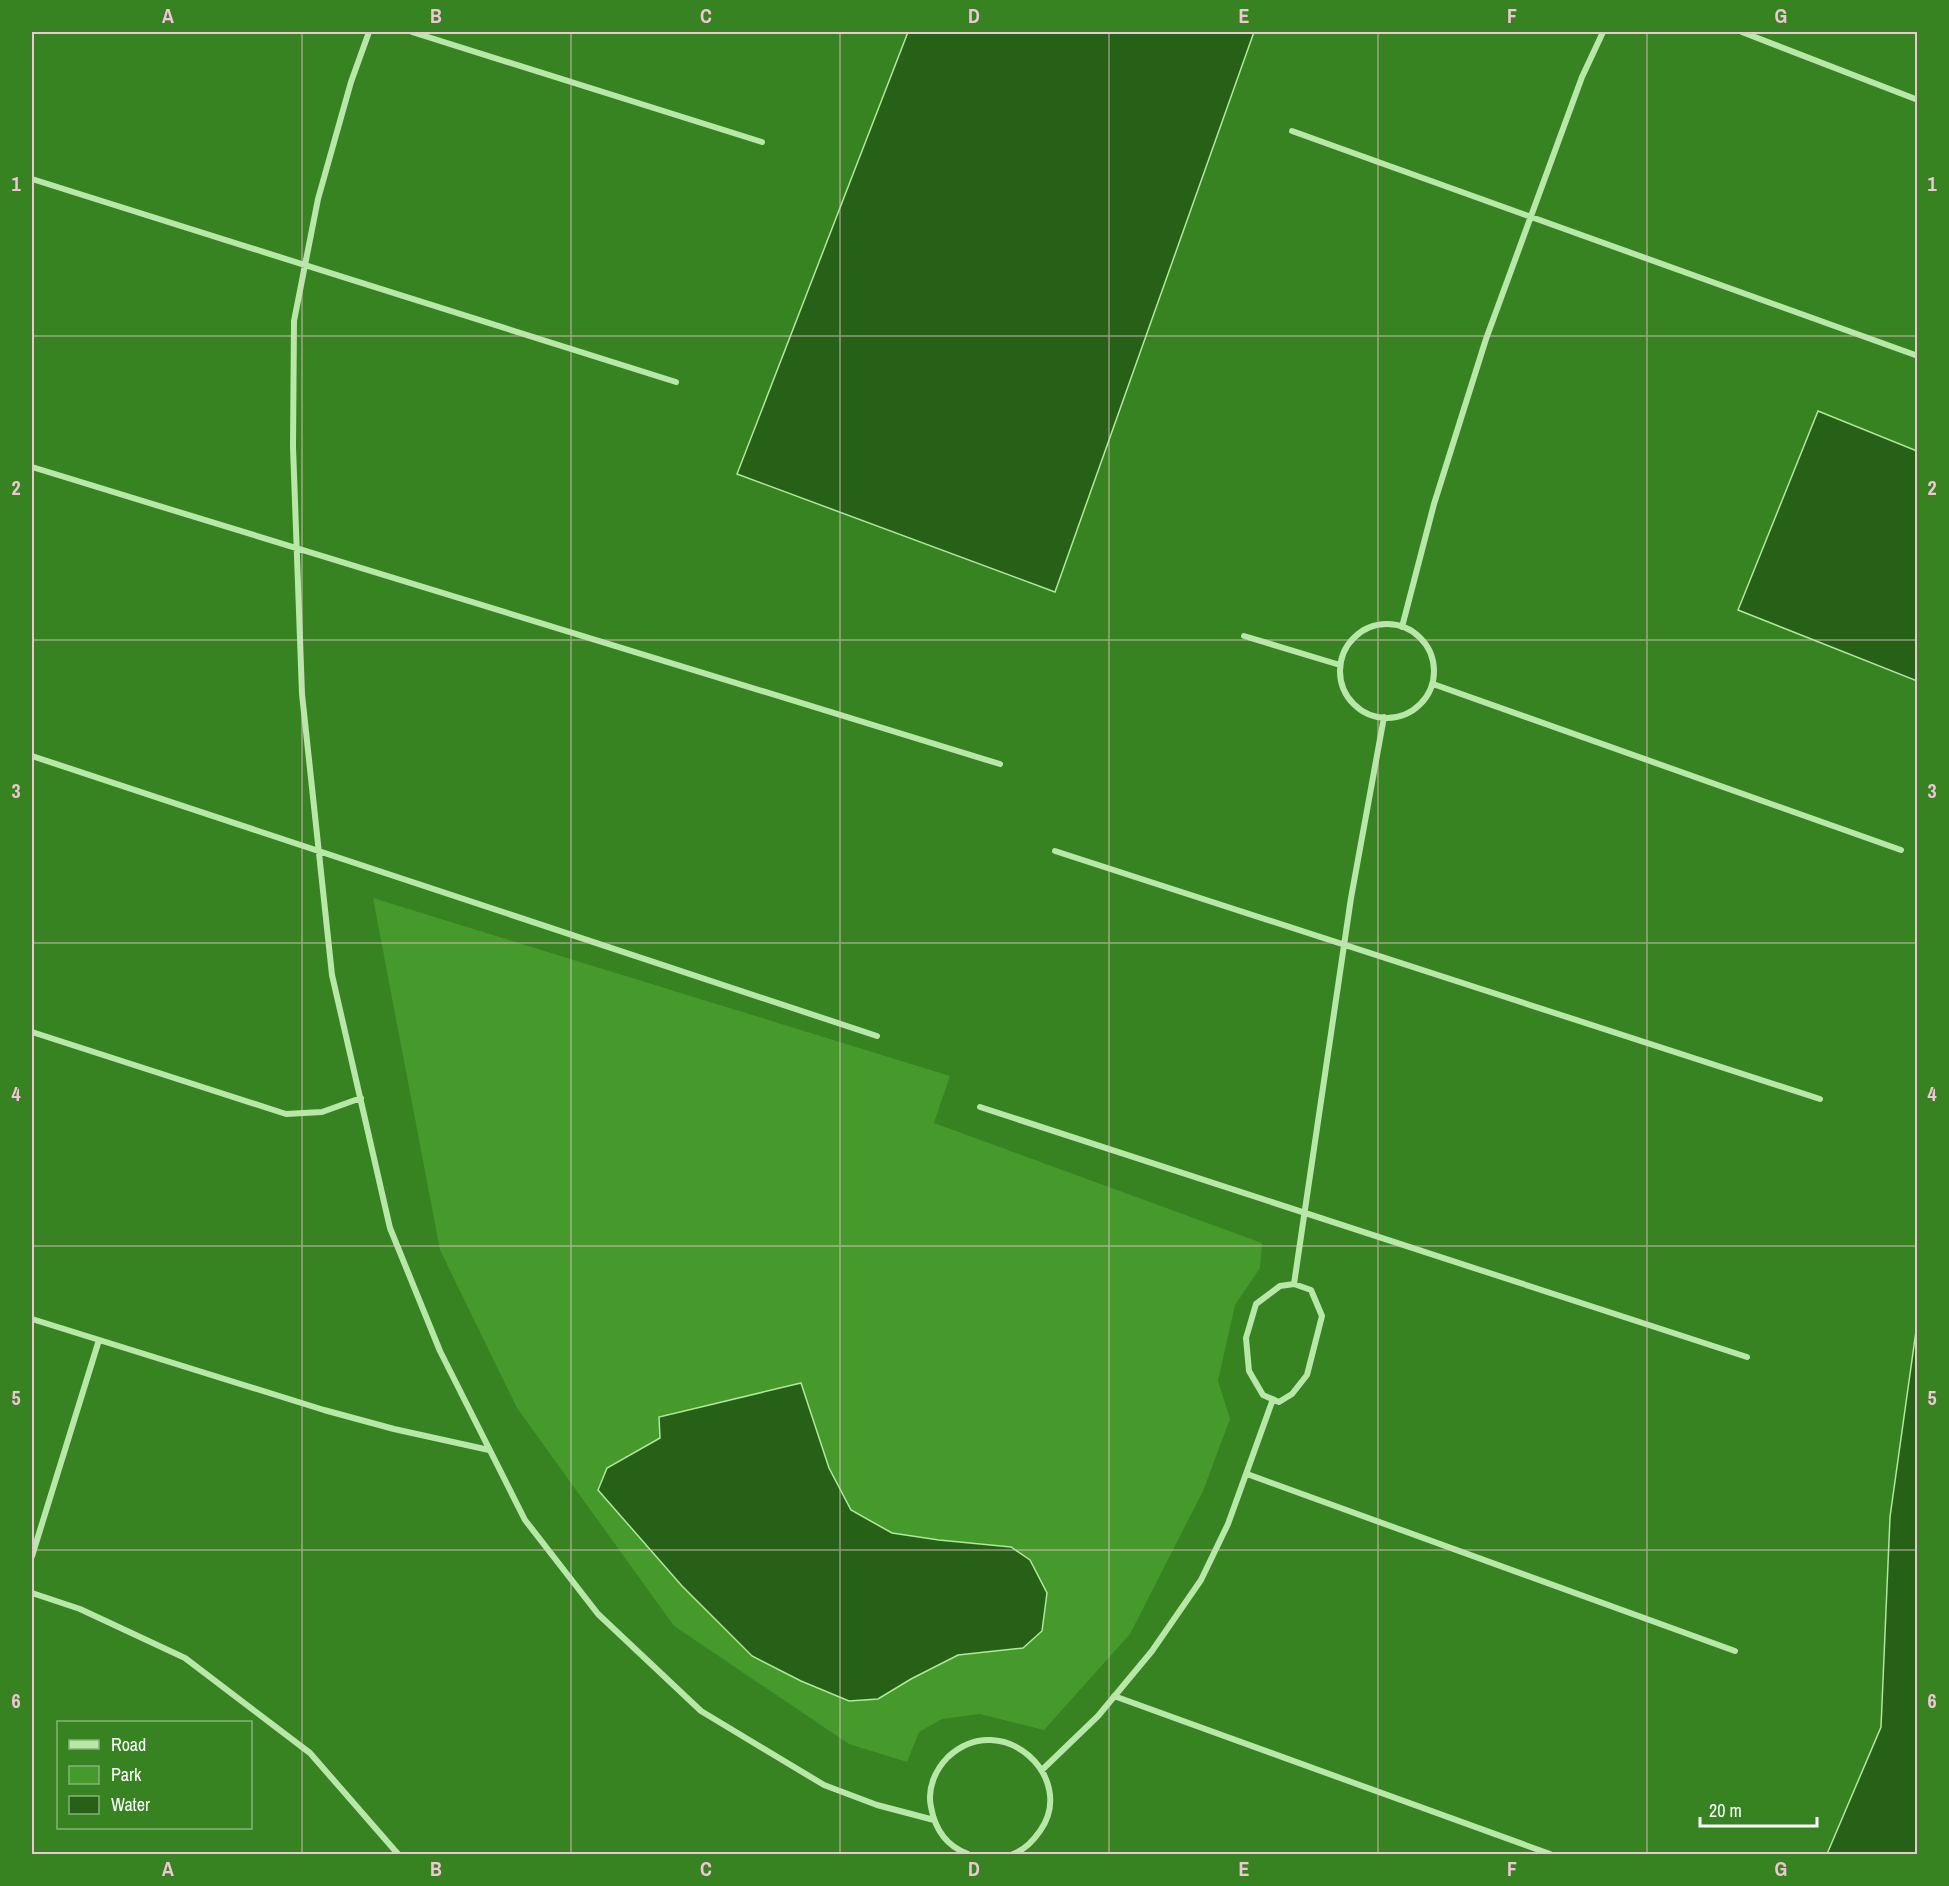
<svg xmlns="http://www.w3.org/2000/svg" width="1949" height="1886" font-family="'Archivo Narrow',sans-serif">
  <style>
    .green { fill: #459a2b }
    .water { fill: #276117; stroke: #afe99c; stroke-width: 1.5 }
    .lines { fill: none; stroke-linecap: round; stroke-linejoin: round }
    .street { stroke: #b7e8a8; stroke-width: 6 }
    .grid { fill: none; stroke: #f0c5d6; stroke-width: 1.5; stroke-opacity: 0.55 }
    .neatline { fill: none; stroke: #f0c5d6; stroke-width: 2 }
    .grid-label { font-size: 20px; text-anchor: middle; font-weight: bold; fill: #f0c5d6 }
  </style>
  <rect width="100%" height="100%" fill="#378221"/>
  <path class="green" d="M373 898 950 1076 934 1123 1262 1243 1260 1268 1235 1305 1218 1381 1230 1419 1203 1491 1130 1634 1044 1730 980 1714 942 1719 919 1732 907 1762 849 1744 674 1626 517 1408 440 1250Z"/>
  <path class="water" d="M908 32H1254L1055 592 737 474Z
    M1818 411 1917 451V681L1738 610Z
    M1917 1324V1854H1827L1881 1727 1890 1517Z
    M801 1383 829 1468 851 1510 892 1533 939 1540 1011 1547 1030 1560 1047 1593 1042 1631 1023 1648 958 1655 911 1679 878 1699 849 1701 801 1681 752 1656 682 1586 598 1490 607 1468 660 1438 659 1417Z"/>
  <g class="lines">
    <path class="street" d="M369 32 351 82 318 199 294 321 293 447 302 694 332 975 390 1228 440 1351 525 1520 598 1614 701 1711 824 1785 877 1805 934 1820
      M412 32 762 142
      M1742 32 1918 100
      M1292 131 1918 356
      M32 179 676 382
      M32 467 1000 764
      M1340 671a47 47 0 1 1 94 0a47 47 0 1 1-94 0Z
      M1402 627 1434 504 1486 339 1582 77 1603 32
      M1244 636 1340 665
      M1433 684 1901 850
      M32 756 877 1036
      M1055 851 1820 1099
      M32 1032 286 1114 322 1112 361 1098
      M980 1107 1747 1357
      M1294 1284 1351 898 1384 717
      M1294 1284 1311 1290 1322 1316 1307 1375 1292 1394 1279 1402 1263 1395 1249 1371 1246 1338 1256 1304 1280 1286Z
      M32 1319 324 1410 394 1429 489 1450
      M1247 1474 1735 1651
      M32 1556 99 1340
      M32 1593 80 1609 185 1658 310 1753 398 1854
      M1114 1696 1550 1854
      M1042 1770 1098 1716 1152 1651 1201 1580 1228 1524 1273 1399
      M968 1854C946 1846 935 1829 931 1807 927 1789 935 1770 948 1757 1002 1707 1078 1778 1040 1831 1033 1841 1025 1850 1013 1854"/>
  </g>
  <path class="grid" d="M302 32V1854M571 32V1854M840 32V1854M1109 32V1854M1378 32V1854M1647 32V1854M32 336H1918M32 640H1918M32 943H1918M32 1246H1918M32 1550H1918"/>
  <rect width="1949" height="1886" fill="none" stroke="#378221" stroke-width="66"/>
  <rect x="57" y="1721" width="195" height="108" fill="#378221" stroke="#87b47a" stroke-width="1.5"/>
  <rect x="69" y="1740" width="30" height="9" fill="#b7e8a8" stroke="#87b47a" stroke-width="1.5"/>
  <text x="111" y="1751" font-size="18" fill="#ffffff">Road</text>
  <rect x="69" y="1766" width="30" height="18" fill="#459a2b" stroke="#87b47a" stroke-width="1.5"/>
  <text x="111" y="1781" font-size="18" fill="#ffffff">Park</text>
  <rect x="69" y="1796" width="30" height="18" fill="#276117" stroke="#87b47a" stroke-width="1.5"/>
  <text x="111" y="1811" font-size="18" fill="#ffffff">Water</text>
  <path d="M1700 1817v9h117v-9" fill="none" stroke="#ffffff" stroke-width="3"/>
  <text x="1709" y="1817" font-size="18" fill="#ffffff" stroke="#378221" stroke-width="4.5" paint-order="stroke">20 m</text>
  <rect x="33" y="33" width="1883" height="1820" class="neatline"/>
  <g class="grid-label">
    <text x="168" y="23">A</text>
    <text x="436" y="23">B</text>
    <text x="706" y="23">C</text>
    <text x="974" y="23">D</text>
    <text x="1244" y="23">E</text>
    <text x="1512" y="23">F</text>
    <text x="1781" y="23">G</text>
    <text x="16" y="191">1</text>
    <text x="1932" y="191">1</text>
    <text x="16" y="495">2</text>
    <text x="1932" y="495">2</text>
    <text x="16" y="798">3</text>
    <text x="1932" y="798">3</text>
    <text x="16" y="1101">4</text>
    <text x="1932" y="1101">4</text>
    <text x="16" y="1405">5</text>
    <text x="1932" y="1405">5</text>
    <text x="16" y="1708">6</text>
    <text x="1932" y="1708">6</text>
    <text x="168" y="1876">A</text>
    <text x="436" y="1876">B</text>
    <text x="706" y="1876">C</text>
    <text x="974" y="1876">D</text>
    <text x="1244" y="1876">E</text>
    <text x="1512" y="1876">F</text>
    <text x="1781" y="1876">G</text>
  </g>
</svg>
